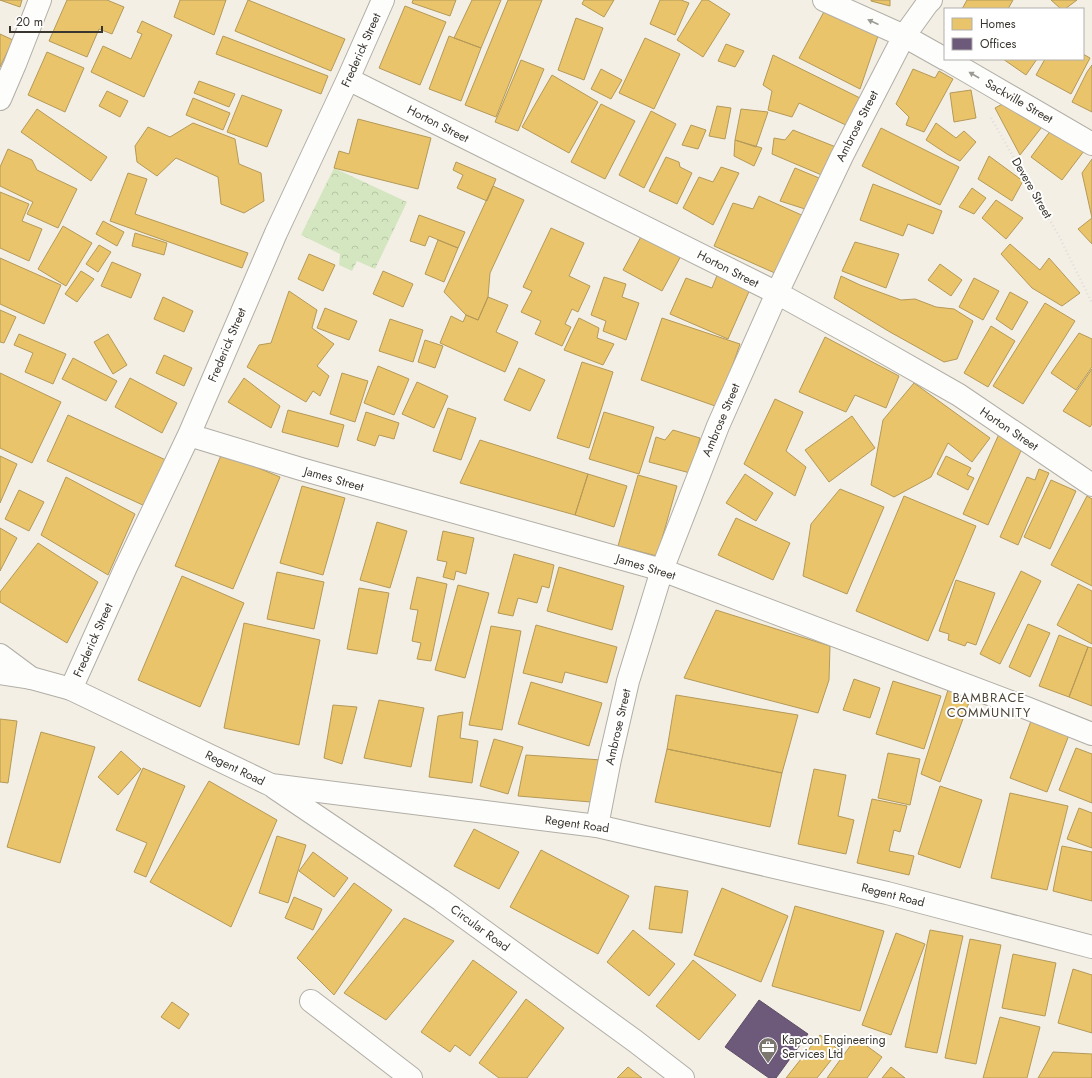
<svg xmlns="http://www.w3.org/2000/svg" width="1092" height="1078" font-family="Jost,sans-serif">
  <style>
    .park { fill: url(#park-crowns) }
    .homes { fill: #e9c46a; stroke: #b49958 }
    .offices { fill: #6d597a; stroke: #5e4e64 }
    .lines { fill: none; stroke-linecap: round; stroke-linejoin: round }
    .street-casing { stroke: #b1aea6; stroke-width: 24 }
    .secondary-casing { stroke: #b1aea6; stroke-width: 24 }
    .path { stroke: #dfdddb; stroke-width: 2.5; stroke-dasharray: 1 3; stroke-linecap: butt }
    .street { stroke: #fdfdfb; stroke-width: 22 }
    .secondary { stroke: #fdfdfb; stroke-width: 22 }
    .oneway { fill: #9c9a95 }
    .labels { text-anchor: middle; stroke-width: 4; stroke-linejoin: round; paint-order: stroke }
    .street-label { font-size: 12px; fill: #3a362f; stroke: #fff }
    .poi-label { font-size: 12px; fill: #3a362f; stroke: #fff; text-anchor: start }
    .neighbourhood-label { font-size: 13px; letter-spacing: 1px; fill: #4f4738; stroke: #fff }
  </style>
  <defs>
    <pattern id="park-crowns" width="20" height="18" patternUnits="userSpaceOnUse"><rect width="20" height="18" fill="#d3e6c0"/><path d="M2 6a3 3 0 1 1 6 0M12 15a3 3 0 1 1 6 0" fill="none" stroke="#b6c6a5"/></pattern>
  </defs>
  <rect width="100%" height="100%" fill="#f4efe5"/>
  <path class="park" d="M334 168 407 202 375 269 357 261 352 271 339 265 340 254 301 235Z"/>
  <path class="homes" d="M0 0H22L20 7Z
    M67 0H107L124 7 112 34 99 29 87 57 49 41Z
    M180 0H226L214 35 174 17Z
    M248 0 345 39 331 71 235 31Z
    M413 0H456L450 16 412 3Z
    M472 0H501L481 48 454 38Z
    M508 0H542L496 117 465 105Z
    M584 0H614L604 17 582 4Z
    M660 0H681L689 3 675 35 650 24Z
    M702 0H708L730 14 703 57 677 40Z
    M871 0H890V6L871 1Z
    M967 0H1013L1008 9H962Z
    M1051 0H1077L1065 9H1061Z
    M405 6 446 22 420 85 379 68Z
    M826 8 880 30 860 89 799 58Z
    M576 18 603 28 584 80 558 70Z
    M142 21 172 35 144 97 91 72 103 46 131 59 142 34 137 32Z
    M0 34 13 40 0 67Z
    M223 36 328 76 321 94 216 54Z
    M449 36 481 48 461 101 429 89Z
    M645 38 680 54 654 109 619 93Z
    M726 44 744 51 735 67 718 61Z
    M47 52 84 68 65 112 28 95Z
    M1083 54 1090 58 1071 94 1036 75 1045 59H1083Z
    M773 55 860 98 850 127 799 103 792 117 768 110 772 91 763 85Z
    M1003 59H1037L1026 75Z
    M521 60 544 69 518 131 495 122Z
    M1092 65V112L1072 102 1087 72Z
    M601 69 622 80 611 99 591 89Z
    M913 69 935 78 939 71 953 79 924 132 906 125 909 117 896 104Z
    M552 75 598 102 569 153 522 127Z
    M199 81 235 94 229 107 194 93Z
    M971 90 976 118 954 122 950 93Z
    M107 91 128 101 120 117 99 106Z
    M242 95 282 110 267 147 227 132Z
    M193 98 230 113 223 130 186 115Z
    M1010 100 1045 123 1020 155 995 108Z
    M601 104 635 121 605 179 571 162Z
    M717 106 731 108 725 139 709 136Z
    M37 109 107 157 91 181 21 132Z
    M741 109 768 112 756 147 735 140Z
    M651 111 676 124 644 188 619 175Z
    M358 119 431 138 418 189 334 168 339 151 349 154Z
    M193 123 235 139 239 164 261 173 264 201 244 213 221 204 218 177 176 158 157 176 137 162 135 146 148 127 170 137Z
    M936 123 956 138 964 131 976 142 960 161 947 154 926 140Z
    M691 125 706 130 698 149 682 145Z
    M1054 126 1087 147 1062 180 1031 157Z
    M881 128 959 167 940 205 862 166Z
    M793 130 836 147 824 176 772 154 774 138 785 140Z
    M735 140 762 148 754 166 734 156Z
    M8 149 32 160 37 170 77 189 58 228 27 214 33 202 0 186V167Z
    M989 156 1023 181 1012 201 978 179Z
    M666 157 679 162 680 167 692 173 677 204 649 191Z
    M1092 159V244L1078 229 1092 218 1082 173Z
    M456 162 496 179 487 201 457 188 463 175 453 170Z
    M721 167 739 173 713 225 683 208 699 177 713 182Z
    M795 168 819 178 805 209 780 201Z
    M128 173 147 179 135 214 248 253 242 268 110 221Z
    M873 184 942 211 933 234 908 224 903 236 860 220Z
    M493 186 524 200 490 273 488 297 478 320 466 315 444 292Z
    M972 188 986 198 974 214 959 207Z
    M0 192 29 204 22 221 42 229 29 261 0 248Z
    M759 196 806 217 777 274 714 246 733 203 753 209Z
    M996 200 1023 218 1006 239 982 218Z
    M419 215 465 232 458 248 429 236 425 246 410 241Z
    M103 221 124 232 117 246 96 234Z
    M63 226 92 243 66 286 38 269Z
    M551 228 584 243 569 276 590 286 578 312 572 309 565 324 571 327 562 346 535 334 541 321 521 312 532 291 523 287Z
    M135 233 167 243 164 255 132 246Z
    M643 233 682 254 662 291 623 270Z
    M438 240 458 248 444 282 425 274Z
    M855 242 899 254 886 288 842 271Z
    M1010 244 1040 270 1049 258 1080 293 1062 306 1032 288 1001 254Z
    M99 245 111 252 98 272 86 264Z
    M309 254 335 265 323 291 298 279Z
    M0 258 61 285 44 324 0 304Z
    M112 262 141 274 131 298 101 286Z
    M940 264 962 280 951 296 928 280Z
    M81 271 94 279 77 302 65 294Z
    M383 271 413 284 403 307 373 294Z
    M718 273 751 287 728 339 670 314 686 278 712 288Z
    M841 276 860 285 901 300 915 299 936 307 954 309 973 321 957 359 944 362 890 332 834 298Z
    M604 277 626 284 622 297 639 303 626 340 603 331 606 321 591 315Z
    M974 278 999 291 983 320 959 307Z
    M289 291 317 310 312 328 334 344 317 366 329 376 320 396 313 391 306 402 247 367 259 345 271 343Z
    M1010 292 1028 302 1012 330 996 319Z
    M163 297 193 311 184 332 154 319Z
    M488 297 508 305 496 332 518 342 505 372 440 343 451 316 463 322 466 315 478 320Z
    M1045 303 1075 321 1023 404 993 386Z
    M325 308 357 321 349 340 317 328Z
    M0 310 16 317 4 343 0 342Z
    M579 318 599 328 597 338 614 344 603 365 564 350Z
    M662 318 740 344 718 407 641 380Z
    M390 319 423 330 413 362 379 351Z
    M991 326 1015 341 988 387 964 373Z
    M1079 333 1092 339V367L1076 390 1051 373Z
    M19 334 66 354 53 384 25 372 33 353 14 345Z
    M108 334 127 365 113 374 94 342Z
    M825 337 899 376 886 408 855 395 846 412 799 392Z
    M425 340 443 346 435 368 418 362Z
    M164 355 192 368 184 386 156 373Z
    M73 358 117 381 106 401 62 379Z
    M582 362 613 372 589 448 557 438Z
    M378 366 409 379 394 415 364 403Z
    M519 368 545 380 530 411 504 400Z
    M1092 369V424L1090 427 1063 411Z
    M0 373 61 402 32 463 0 448Z
    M342 373 368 381 355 422 330 414Z
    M130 378 177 403 162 433 115 407Z
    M244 378 280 406 271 428 228 402Z
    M417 382 448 396 434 428 402 414Z
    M914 383 990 438 972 462 948 443 931 477 894 497 871 485 883 420Z
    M775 399 803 412 786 451 806 467 795 496 744 464Z
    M448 408 476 418 461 460 433 451Z
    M288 410 344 425 338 447 282 432Z
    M366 412 399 423 394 439 379 435 375 446 357 440Z
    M604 412 654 427 639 474 589 459Z
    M68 415 168 461 147 507 47 461Z
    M852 416 875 448 829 482 805 450Z
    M673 430 700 438 690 473 649 462 656 437 665 440Z
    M999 434 1024 444 988 525 963 514Z
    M480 440 588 474 575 515 460 483Z
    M222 453 280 477 233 589 175 566Z
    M0 456 17 464 0 503Z
    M946 456 971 468 967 475 974 478 968 490 937 474Z
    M1039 469 1049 473 1018 545 1000 537 1027 477 1035 480Z
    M588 474 627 486 614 527 575 515Z
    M745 474 773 493 756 521 726 503Z
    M638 475 677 486 657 556 618 546Z
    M66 477 135 514 108 575 41 535Z
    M1051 480 1076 491 1050 549 1024 537Z
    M302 486 345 498 323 575 280 563Z
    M840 489 884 507 847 594 803 576 811 524Z
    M19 490 44 502 29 531 5 519Z
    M904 496 976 526 928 641 856 611Z
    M1087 496 1092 499V586L1051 565Z
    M736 518 790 543 773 580 718 555Z
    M377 522 407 531 390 588 360 580Z
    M0 528 17 538 0 571Z
    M443 531 474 538 466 574 456 571 454 580 443 577 447 562 437 560Z
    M38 543 98 582 67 643 0 602V592Z
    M514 554 554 565 549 588 542 586 537 603 518 598 513 616 498 613Z
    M559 567 624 586 612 630 547 611Z
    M1021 571 1041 581 1000 664 980 654Z
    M277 572 324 582 314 629 267 619Z
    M182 576 244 603 200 707 138 680Z
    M417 577 447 584 431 661 417 659 421 643 412 641 418 610 410 609Z
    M956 580 995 593 976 645 967 642 965 646 948 640 949 634 939 631Z
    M1078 584 1092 591V644L1057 625Z
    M458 585 489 593 465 678 435 670Z
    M359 588 389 593 377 654 347 649Z
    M716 610 830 646 829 680 818 713 684 678Z
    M244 623 320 640 299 745 224 728Z
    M1028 624 1050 633 1030 677 1009 667Z
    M536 625 617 647 607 683 565 672 562 683 523 673Z
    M491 626 521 631 502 730 469 725Z
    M1059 635 1088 647 1069 697 1039 686Z
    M1088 647 1092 648V706L1069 697Z
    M854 679 880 688 870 718 843 710Z
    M893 681 941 696 924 749 876 734Z
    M531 682 602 703 589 746 518 724Z
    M948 690 971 697 940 782 921 774Z
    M676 695 798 715 782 773 667 749Z
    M379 700 424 708 411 767 364 758Z
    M333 705 357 707 342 764 324 758Z
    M463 712 460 738 478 741 472 783 429 777 438 716Z
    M0 719 17 721 8 783 0 782Z
    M1031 721 1069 735 1047 792 1010 778Z
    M41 732 95 747 60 863 7 847Z
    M494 739 523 747 508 794 480 786Z
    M1076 748 1092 754V803L1059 790Z
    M667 749 782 773 770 827 655 802Z
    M121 751 141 769 118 795 98 777Z
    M888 753 920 759 910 805 878 798Z
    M526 755 602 760 591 802 518 796Z
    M143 768 185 786 146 877 134 872 147 843 116 830Z
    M814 769 846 775 838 816 854 820 846 854 798 844Z
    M209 781 277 820 231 927 150 882Z
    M940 786 982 800 960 868 918 854Z
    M1010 793 1068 806 1047 890 991 878Z
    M872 799 907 806 900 832 894 830 889 851 914 856 909 875 857 863Z
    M1079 808 1092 813V848L1067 839Z
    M474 829 519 852 499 889 454 866Z
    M277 836 306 845 288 903 259 893Z
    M1062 846 1092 852V901L1053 891Z
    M541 850 629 896 598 954 510 907Z
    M313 852 348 878 334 897 299 871Z
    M354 883 392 910 334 995 297 958Z
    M655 886 688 891 682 933 649 929Z
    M722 888 788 916 761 982 694 955Z
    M294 897 322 909 313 930 285 918Z
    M795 906 884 931 860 1011 772 986Z
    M404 918 454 941 386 1020 344 993Z
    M633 930 675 964 649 996 607 962Z
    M930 930 963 936 937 1053 905 1047Z
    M896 933 925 944 891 1035 862 1025Z
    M970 939 1001 945 976 1064 945 1058Z
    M1013 954 1056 963 1045 1016 1002 1008Z
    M473 960 517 992 470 1056 455 1045 450 1052 421 1032Z
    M693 960 736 995 699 1040 656 1006Z
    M1073 969 1092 975V1033L1058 1023Z
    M526 999 564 1028 527 1078H499L479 1063Z
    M172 1002 189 1014 179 1029 161 1017Z
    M1000 1017 1040 1027 1027 1078H983Z
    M820 1035 839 1050 817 1078H786Z
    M856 1038 882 1057 867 1078H827Z
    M1053 1052 1092 1054V1078H1038Z
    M628 1067 642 1078H617Z
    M891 1067 905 1078H882Z"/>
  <path class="offices" d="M759 1000 808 1034 776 1078H769L725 1047Z"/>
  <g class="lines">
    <defs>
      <path id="street" d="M824 0 904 36 945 59
        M946 59 1092 144
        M348 79 777 293 866 342 959 395 1092 485
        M0 99 15 64 40 0
        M189 435 301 469 662 570 1029 709 1092 734
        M0 655 31 678
        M71 689 126 567 189 435 276 233 348 79 383 0
        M597 826 610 759 628 681 662 570 718 426 777 293 842 156 904 36 927 4 931 0
        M311 1001 411 1078"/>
      <path id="secondary" d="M0 673 31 678 71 689 271 785 597 826 887 893 1092 947
        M275 788 441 900 635 1041 683 1078"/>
    </defs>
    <use href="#street" class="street-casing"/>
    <use href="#secondary" class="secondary-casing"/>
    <path class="path" d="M991 118 1059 236 1092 303"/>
    <use href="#street" class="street"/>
    <use href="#secondary" class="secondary"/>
  </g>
  <defs><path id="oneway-solid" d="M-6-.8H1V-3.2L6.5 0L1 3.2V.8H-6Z"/></defs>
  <g class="oneway">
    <use href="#oneway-solid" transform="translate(873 22) rotate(-156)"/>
    <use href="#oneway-solid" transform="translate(974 75) rotate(-150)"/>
  </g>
  <defs>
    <symbol id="office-pin" viewBox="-11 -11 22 30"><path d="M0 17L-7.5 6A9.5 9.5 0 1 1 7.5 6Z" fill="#7b776f" stroke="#fff"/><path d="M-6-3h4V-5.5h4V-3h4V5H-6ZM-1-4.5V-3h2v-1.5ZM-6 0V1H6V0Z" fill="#fff"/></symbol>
  </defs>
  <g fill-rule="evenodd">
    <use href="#office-pin" x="757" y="1036" width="22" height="30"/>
  </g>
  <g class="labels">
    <g class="street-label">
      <text transform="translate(361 50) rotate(-66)" y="4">Frederick Street</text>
      <text transform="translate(1019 101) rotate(30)" y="4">Sackville Street</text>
      <text transform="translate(438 124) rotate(27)" y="4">Horton Street</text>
      <text transform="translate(857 126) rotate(-63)" y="4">Ambrose Street</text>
      <text transform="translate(1032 188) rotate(60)" y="4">Devere Street</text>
      <text transform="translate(728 269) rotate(27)" y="4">Horton Street</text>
      <text transform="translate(227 345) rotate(-67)" y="4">Frederick Street</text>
      <text transform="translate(721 420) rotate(-67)" y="4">Ambrose Street</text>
      <text transform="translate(1009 429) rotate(34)" y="4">Horton Street</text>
      <text transform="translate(334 479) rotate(16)" y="4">James Street</text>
      <text transform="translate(646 567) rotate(17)" y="4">James Street</text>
      <text transform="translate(93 640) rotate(-66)" y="4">Frederick Street</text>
      <text transform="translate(618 727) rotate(-77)" y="4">Ambrose Street</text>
      <text transform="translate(235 768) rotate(26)" y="4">Regent Road</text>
      <text transform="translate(577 824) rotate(8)" y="4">Regent Road</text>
      <text transform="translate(893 895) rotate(14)" y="4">Regent Road</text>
      <text transform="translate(480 928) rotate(36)" y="4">Circular Road</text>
    </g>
    <g class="poi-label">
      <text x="782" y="1044">Kapcon Engineering<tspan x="782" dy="14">Services Ltd</tspan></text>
    </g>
    <g class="neighbourhood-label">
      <text x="989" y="702">BAMBRACE<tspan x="989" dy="15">COMMUNITY</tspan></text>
    </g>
  </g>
  <rect x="944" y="8" width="140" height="52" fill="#ffffff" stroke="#b0afac"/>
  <rect x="952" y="18" width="20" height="12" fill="#e9c46a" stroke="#b0afac"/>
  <text x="980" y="28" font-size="12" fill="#3a362f">Homes</text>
  <rect x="952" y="38" width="20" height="12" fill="#6d597a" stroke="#b0afac"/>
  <text x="980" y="48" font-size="12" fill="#3a362f">Offices</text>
  <path d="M10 26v6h92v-6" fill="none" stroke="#3a362f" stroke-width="2"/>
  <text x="16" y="26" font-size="12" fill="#3a362f" stroke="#ffffff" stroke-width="3" paint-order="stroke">20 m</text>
</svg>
